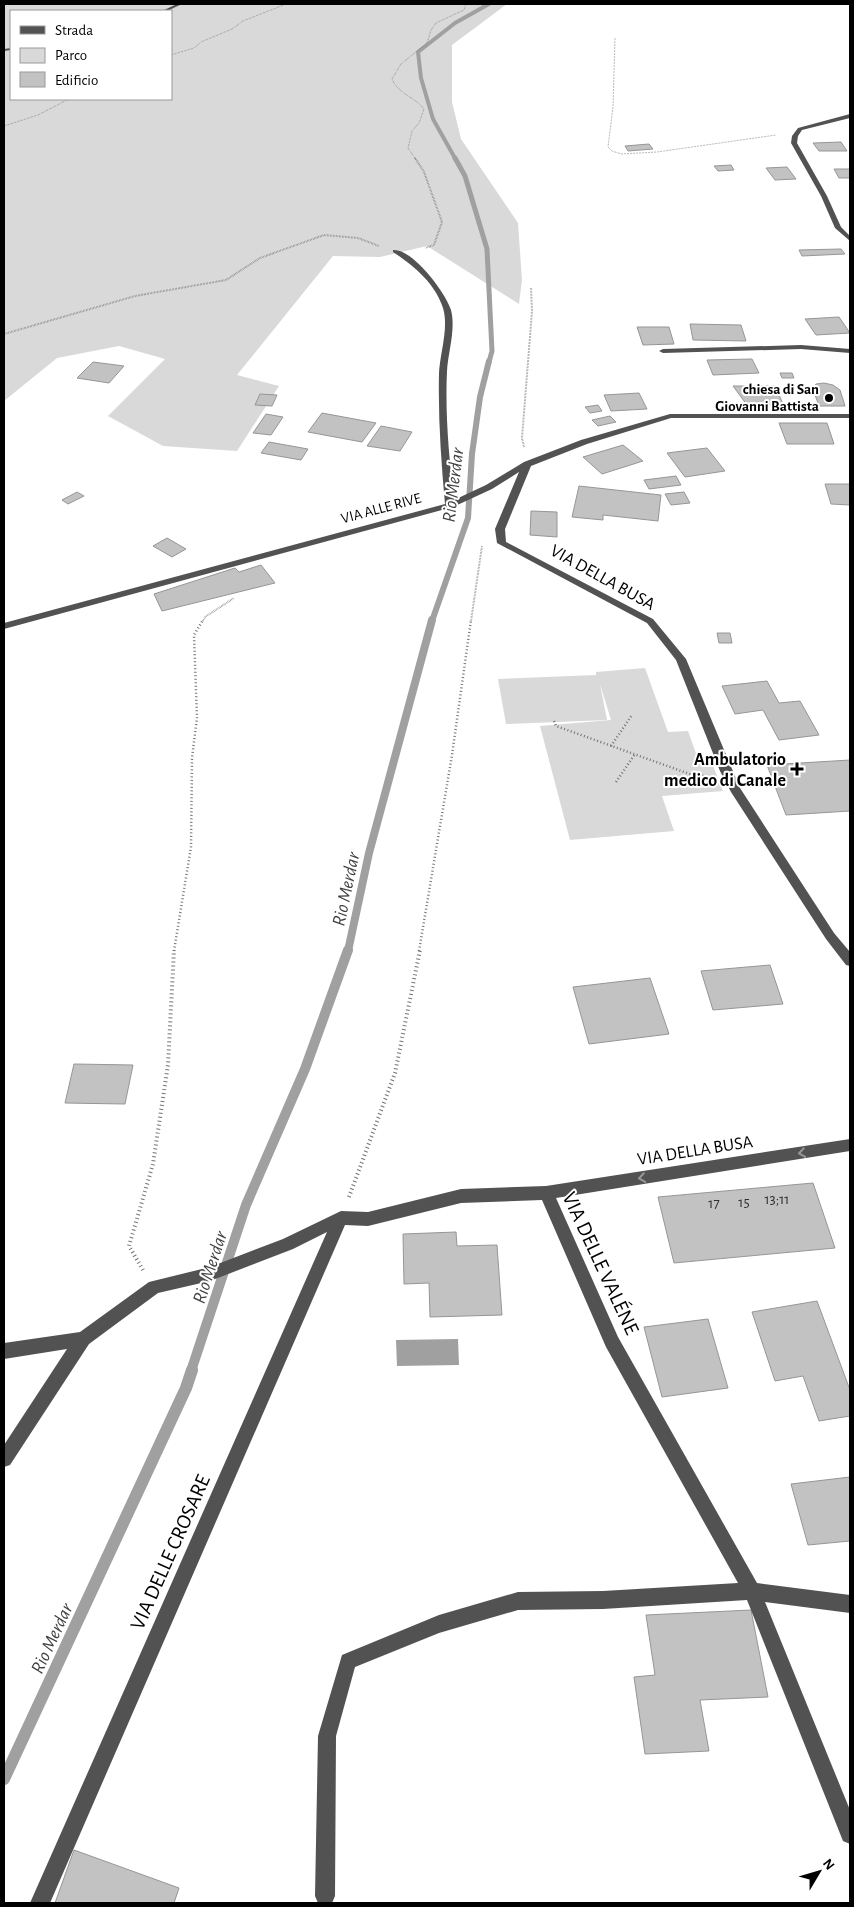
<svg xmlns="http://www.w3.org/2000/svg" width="854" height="1907" font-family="'Alegreya Sans',sans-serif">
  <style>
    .green { fill: #d9d9d9; fill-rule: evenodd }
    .water { fill: #a0a0a0 }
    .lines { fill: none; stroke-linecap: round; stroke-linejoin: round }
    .stream-far5 { stroke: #a0a0a0; stroke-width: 4 }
    .stream-far4 { stroke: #a0a0a0; stroke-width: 5 }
    .stream-far3 { stroke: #a0a0a0; stroke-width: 6 }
    .stream-far2 { stroke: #a0a0a0; stroke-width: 8 }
    .stream-far1 { stroke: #a0a0a0; stroke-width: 10 }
    .stream { stroke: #a0a0a0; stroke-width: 12 }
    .building { fill: #c2c2c2; stroke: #969696 }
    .path-far3 { stroke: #747474; stroke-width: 1; stroke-dasharray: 0.5 1; stroke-linecap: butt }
    .path-far2 { stroke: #747474; stroke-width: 2; stroke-dasharray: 0.5 1; stroke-linecap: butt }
    .path-far1 { stroke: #747474; stroke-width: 2.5; stroke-dasharray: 1 2.5; stroke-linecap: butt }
    .path { stroke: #747474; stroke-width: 4; stroke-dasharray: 1 3; stroke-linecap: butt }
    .minor { fill: #525252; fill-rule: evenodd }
    .oneway { stroke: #979797 }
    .poi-dot { fill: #000; stroke: #fff; stroke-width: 2 }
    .labels { text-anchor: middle; stroke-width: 4; stroke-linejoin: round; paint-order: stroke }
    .far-poi-label { font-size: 15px; font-weight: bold; fill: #000; stroke: #fff; text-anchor: end }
    .far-street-label { font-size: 15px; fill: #000; stroke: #fff }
    .number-label { font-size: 15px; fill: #303030 }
    .street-label { font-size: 18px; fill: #000; stroke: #fff }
    .poi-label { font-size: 18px; font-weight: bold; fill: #000; stroke: #fff; text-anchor: end }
    .water-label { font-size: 19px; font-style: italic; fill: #414141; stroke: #fff }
    .near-street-label { font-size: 21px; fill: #000; stroke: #fff }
  </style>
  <rect width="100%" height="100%" fill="#fff"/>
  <path class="green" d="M4 4H507L452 45V102L461 139 518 223 522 280 519 304 427 246 380 257 333 256 237 375 279 386 237 451 163 446 108 416 165 359 119 346 57 358 4 401ZM11 11H171V99H11Z
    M645 668 668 732 688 731 698 759 710 758 723 791 662 796 674 831 570 840 540 726 611 720 600 684 607 720 506 724 498 679 596 675V672Z"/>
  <path class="water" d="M458 1339 459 1365 397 1366 396 1340Z"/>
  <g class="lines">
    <path class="stream-far5" d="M456 160 433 119 421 78 418 52 455 23 489 4"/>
    <path class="stream-far4" d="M455 158 465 176 487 249 492 351 489 362"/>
    <path class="stream-far3" d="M432 621 468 518 472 454 480 397 489 361"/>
    <path class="stream-far2" d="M348 951 369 853 432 620"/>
    <path class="stream-far1" d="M191 1371 246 1205 305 1069 348 950"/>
    <path class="stream" d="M4 1779 186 1388 192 1370"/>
  </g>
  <path class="building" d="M841 142 847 151H819L813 143Z
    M649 144 653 149 628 151 625 146Z
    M731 165 734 170 718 171 714 166Z
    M787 167 796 179 775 180 766 168Z
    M834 169H850V178H839Z
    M841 249 845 254 802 256 799 250Z
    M839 317 850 333 816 335 805 319Z
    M690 324 741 325 746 341 693 340Z
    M637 327H669L674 344 643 345Z
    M752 359 759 373 713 375 707 360Z
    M93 362 124 366 109 383 77 378Z
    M780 373H792L794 378H782Z
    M824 383 833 385 840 390 845 406H819L813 389 816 384Z
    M733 386H775L783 404 747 405Z
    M639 393 647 409 611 411 604 395Z
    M260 394 277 395 272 406 255 405Z
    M598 405 602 411 590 413 585 407Z
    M322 413 376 423 362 442 308 432Z
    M266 414 283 417 271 435 253 433Z
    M610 416 616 422 598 426 592 420Z
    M779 423H827L834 444H787Z
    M381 426 412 432 400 451 367 446Z
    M269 442 308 449 301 460 261 453Z
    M623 445 643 461 602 474 583 457Z
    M707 448 725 471 685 477 667 453Z
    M676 476 681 485 649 489 644 480Z
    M825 484H850V505L831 504Z
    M579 486 661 495 658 521 603 515V520L572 517Z
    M77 492 84 496 68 504 62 500Z
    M684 492 690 503 671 505 665 494Z
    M531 511 557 512V537L530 535Z
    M167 538 186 549 172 557 153 546Z
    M261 565 275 583 162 611 154 594 235 568 239 572Z
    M717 633H730L732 643H719Z
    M767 681 779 703 800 701 819 735 779 740 763 710 735 714 722 686Z
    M850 760V811L786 815 767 765Z
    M770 965 783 1004 713 1010 701 971Z
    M650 978 669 1034 589 1044 573 987Z
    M74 1064 133 1065 125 1104 65 1103Z
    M813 1183 835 1248 674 1263 658 1197Z
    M456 1232 457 1246 497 1245 502 1315 430 1317 429 1283 404 1284 403 1234Z
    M817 1301 850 1390V1416L819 1421 803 1376 775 1381 752 1312Z
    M708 1319 728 1388 662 1397 644 1327Z
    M850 1477V1541L808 1545 791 1484Z
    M751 1610 768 1697 700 1700 709 1751 645 1754 634 1677 655 1675 646 1615Z
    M74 1850 179 1888 174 1903H55Z"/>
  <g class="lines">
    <path class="path-far3" d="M615 38 613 107 608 147 612 151 621 154 657 152 776 135
      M171 55 194 48 201 42 232 29 243 21 286 4
      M4 126 38 115 69 99
      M416 160 408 148 412 131 419 123 424 109C415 97 398 94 392 79L401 64 427 43 431 30 436 23 464 10 466 4"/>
    <path class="path-far2" d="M415 158 424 172 442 222 434 245 425 248
      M4 334 135 296 226 280 260 258 324 235 358 238 379 246
      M524 447 522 438 532 311 531 288
      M203 621 205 617 234 598
      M471 621 482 546"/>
    <path class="path-far1" d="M554 721 556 726 698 777 705 775
      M611 746 632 715
      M616 782 635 754
      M174 951 191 847 192 758 197 718 194 635 203 620
      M419 951 452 755 471 620"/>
    <path class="path" d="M349 1197 395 1073 420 950
      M143 1270 129 1246 153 1164 168 1065 174 950"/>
    <path class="minor" d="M177 4H182L167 11H162Z
      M11 48V50L4 51V49Z
      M850 114V118L802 130 798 136 797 143 827 196 841 227 850 236V241L835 228 821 196 791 143 792 136 798 128Z
      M393 250C412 248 446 293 451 310 456 329 448 352 447 371 445 414 449 457 454 500L486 485 524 462 581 440 670 414H850V418H671L587 444 531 466 505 529 506 542 653 619 686 659 740 788 834 933 850 952V966L846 965 826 939 731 792 720 771 676 660 647 623 497 543 495 529 519 472 492 489 453 507 4 629V623L445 504C441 460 438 417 439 373 440 353 449 328 443 308 435 283 414 266 393 252Z
      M801 345 850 349V353L801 349 663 353 659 351 663 349Z
      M850 1139V1151L556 1198 618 1337 757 1583 850 1595V1613L765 1602 850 1810V1844L843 1841 747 1600 603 1609 518 1610 439 1633 355 1667 336 1736 335 1896 332 1903H318L315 1896 318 1736 342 1655 439 1615 518 1592 603 1591 738 1583 606 1347 542 1200 461 1203 368 1226 345 1225 50 1903H30L327 1232 293 1249 210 1281 158 1293 89 1344 10 1465 4 1467V1445L67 1349 4 1359V1343L80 1332 149 1282 210 1267 283 1239 341 1211 368 1212 461 1189 546 1186Z"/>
  </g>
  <defs><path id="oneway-chevron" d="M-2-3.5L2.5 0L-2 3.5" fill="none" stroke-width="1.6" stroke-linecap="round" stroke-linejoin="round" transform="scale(1.25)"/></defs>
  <g class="oneway">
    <use href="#oneway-chevron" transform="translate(802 1153) rotate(171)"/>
    <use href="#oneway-chevron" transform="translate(642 1178) rotate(171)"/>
  </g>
  <g class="poi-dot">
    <circle cx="829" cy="398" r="5"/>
    <path d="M794.5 761.5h5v5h5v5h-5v5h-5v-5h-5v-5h5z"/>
  </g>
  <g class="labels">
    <g class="far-poi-label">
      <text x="819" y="394">chiesa di San<tspan x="819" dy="17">Giovanni Battista</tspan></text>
    </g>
    <g class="far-street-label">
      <text transform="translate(381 508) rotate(-15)" y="5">VIA ALLE RIVE</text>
    </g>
    <g class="number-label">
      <text x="777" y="1204">13;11</text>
      <text x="744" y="1207">15</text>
      <text x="714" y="1208">17</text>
    </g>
    <g class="street-label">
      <text transform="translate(603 577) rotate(29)" y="6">VIA DELLA BUSA</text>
      <text transform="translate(695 1150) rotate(-9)" y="6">VIA DELLA BUSA</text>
    </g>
    <g class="poi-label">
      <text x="786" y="765">Ambulatorio<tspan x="786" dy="21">medico di Canale</tspan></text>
    </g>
    <g class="water-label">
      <text transform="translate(452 485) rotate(-83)" y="7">Rio Merdar</text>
      <text transform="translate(345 889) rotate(-78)" y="7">Rio Merdar</text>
      <text transform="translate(209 1267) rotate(-72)" y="7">Rio Merdar</text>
      <text transform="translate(51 1638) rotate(-65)" y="7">Rio Merdar</text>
    </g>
    <g class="near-street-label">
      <text transform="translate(601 1263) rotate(65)" y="7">VIA DELLE VALÉNE</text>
      <text transform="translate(170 1552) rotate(-66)" y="7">VIA DELLE CROSARE</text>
    </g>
  </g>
  <rect width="854" height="1907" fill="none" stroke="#000000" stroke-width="10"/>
  <rect x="10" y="10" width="162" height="90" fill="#ffffff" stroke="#999999"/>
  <rect x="20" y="26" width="25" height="8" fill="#525252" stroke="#999999"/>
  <text x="55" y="35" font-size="15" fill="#000000">Strada</text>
  <rect x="20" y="48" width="25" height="15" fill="#d9d9d9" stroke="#999999"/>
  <text x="55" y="60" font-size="15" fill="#000000">Parco</text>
  <rect x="20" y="72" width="25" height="15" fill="#c2c2c2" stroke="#999999"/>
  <text x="55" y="85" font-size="15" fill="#000000">Edificio</text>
  <g transform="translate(819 1872) rotate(52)" stroke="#ffffff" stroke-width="4" paint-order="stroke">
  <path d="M0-4L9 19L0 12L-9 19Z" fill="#000000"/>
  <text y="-8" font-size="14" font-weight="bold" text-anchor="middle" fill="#000000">N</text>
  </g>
</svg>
